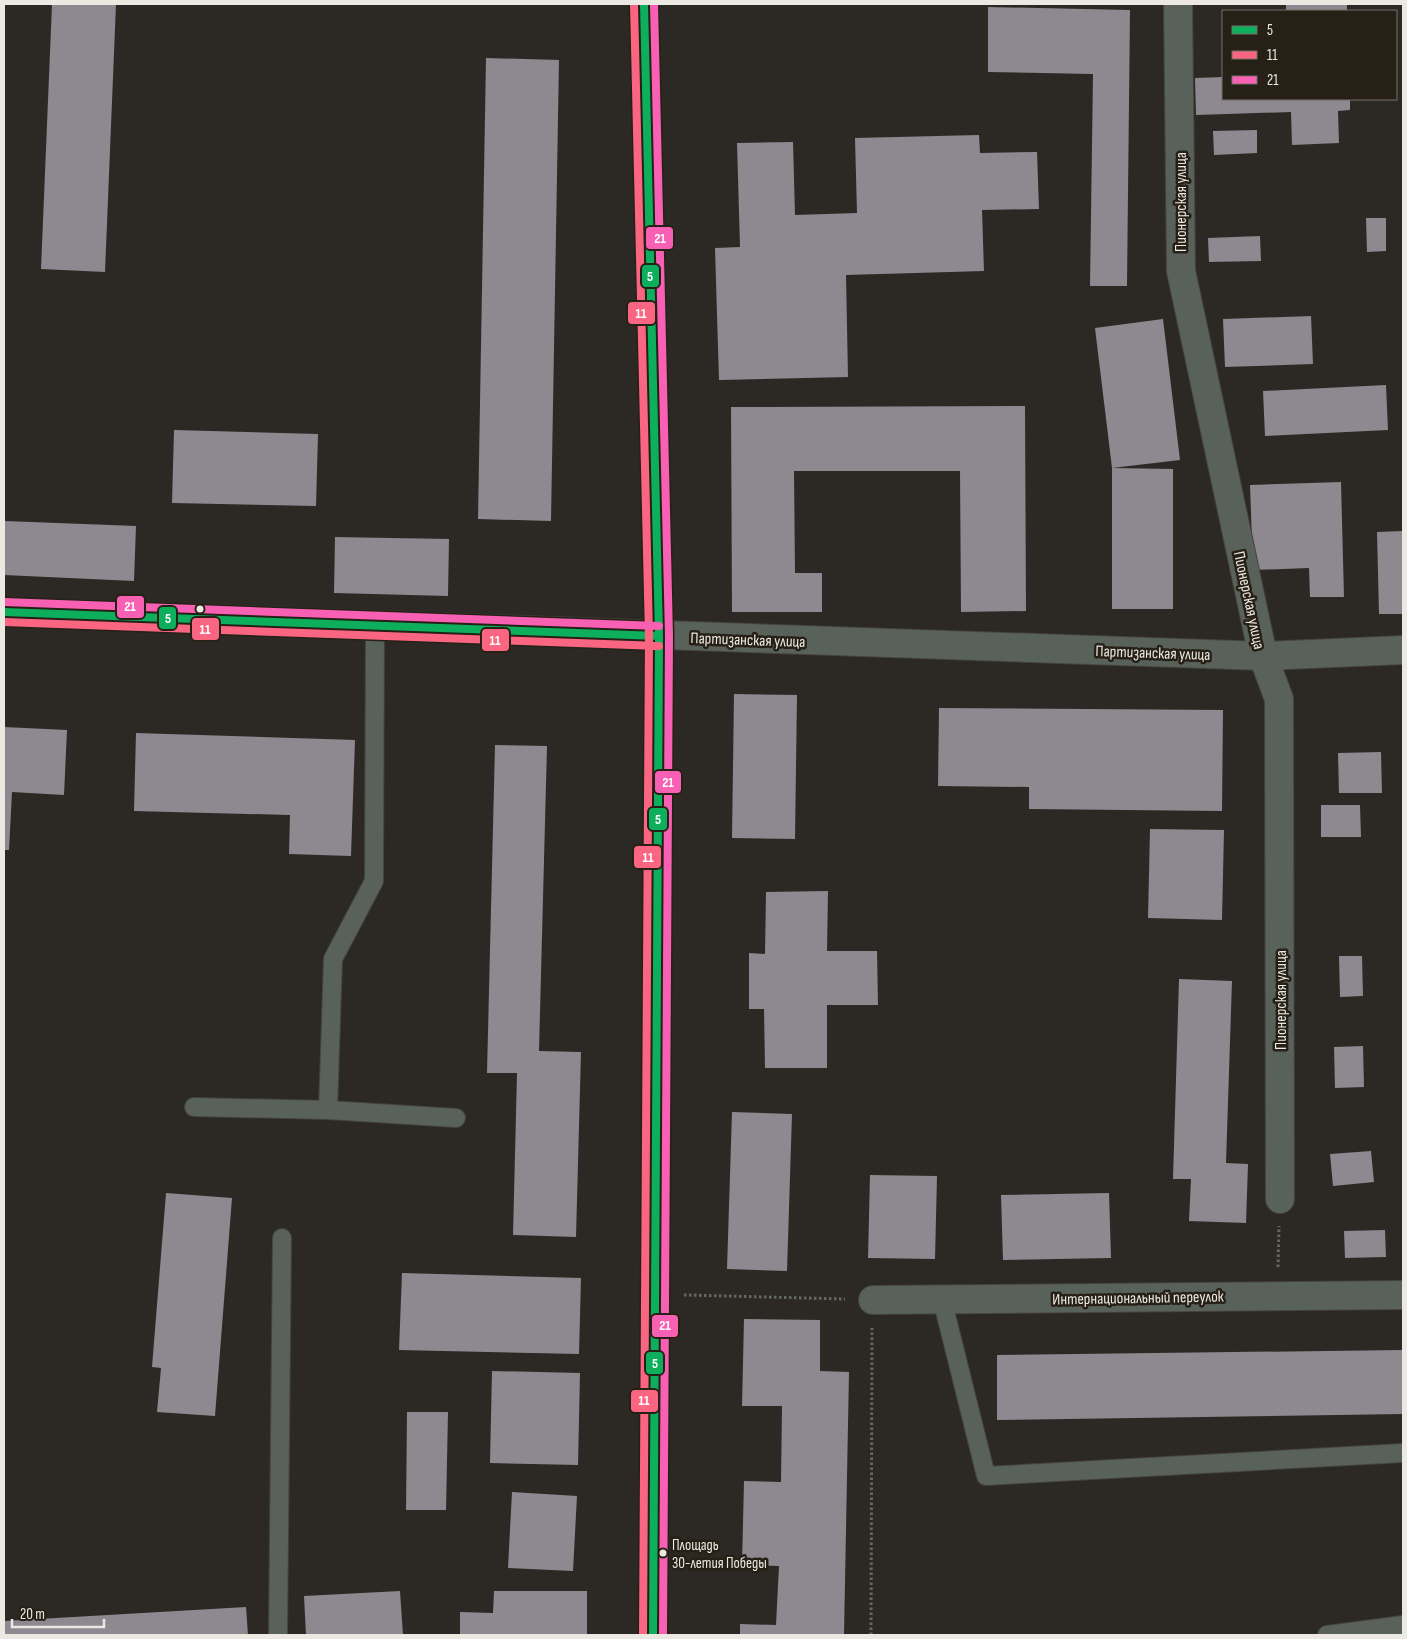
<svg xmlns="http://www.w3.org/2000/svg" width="1407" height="1639" font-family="'Sofia Sans Condensed',sans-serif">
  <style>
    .building { fill: #8e8890 }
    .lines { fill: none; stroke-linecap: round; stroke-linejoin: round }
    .lane-casing { stroke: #46443f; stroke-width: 20 }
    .street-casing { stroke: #46443f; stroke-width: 30 }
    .secondary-casing { stroke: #46443f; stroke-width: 30 }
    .path { stroke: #626863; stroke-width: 3; stroke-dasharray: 2.5 2.5; stroke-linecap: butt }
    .lane { stroke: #59615b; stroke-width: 18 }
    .street { stroke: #59615b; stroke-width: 28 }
    .secondary { stroke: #5a645b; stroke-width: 28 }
    .bus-1-casing { stroke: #262017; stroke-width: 11 }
    .bus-2-casing { stroke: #262017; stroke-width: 11 }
    .bus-3-casing { stroke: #262017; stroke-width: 11 }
    .bus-1 { stroke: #0daf5c; stroke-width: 8 }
    .bus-2 { stroke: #fa6682; stroke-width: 8 }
    .bus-3 { stroke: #f860b3; stroke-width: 8 }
    .bus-dot { fill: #ece8e2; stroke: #262017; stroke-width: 2 }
    .labels { text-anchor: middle; stroke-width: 5; stroke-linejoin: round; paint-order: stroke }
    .bus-label { font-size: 15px; fill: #ece8e2; stroke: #262017; text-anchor: start }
    .street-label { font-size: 16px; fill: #ece8e2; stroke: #262017 }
    .line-badge { stroke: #262017; stroke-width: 2 }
    .badge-label { font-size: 14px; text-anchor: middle; font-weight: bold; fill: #fff }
  </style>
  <rect width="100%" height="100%" fill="#2c2924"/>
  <path class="building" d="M52 4H116L105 272 41 269Z
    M1286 4H1347V11H1286Z
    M988 7 1130 10 1127 286H1090L1093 74 988 72Z
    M486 58 559 60 551 521 478 519Z
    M1223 77V99H1350V110L1338 111 1339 143 1292 145 1291 112 1196 115 1195 78Z
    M1257 130V153L1214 155 1213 131Z
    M979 135 980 153 1037 152 1039 209 982 210 984 271 846 275 848 377 719 380 715 248 740 247 737 143 793 142 795 215 857 213 855 138Z
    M1366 218H1386V251L1367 252Z
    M1260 236 1261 261 1209 262 1208 238Z
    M1311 316 1313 364 1225 367 1223 319Z
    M1163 319 1180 460 1112 468 1095 328Z
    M1386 385 1388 430 1265 436 1263 391Z
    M1025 406 1026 611 961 612 960 471H794L795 573H822V612H732L731 407Z
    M174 430 318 434 316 506 172 503Z
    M1112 468 1173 469V609H1112Z
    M1341 482 1344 597H1310L1309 568 1253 570 1250 485Z
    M5 521 136 526 134 581 4 575Z
    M1403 531V614H1379L1377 532Z
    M335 537 449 539 448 596 334 593Z
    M734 694 797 695 795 839 732 838Z
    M939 708 1223 710 1222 811 1029 809V787L938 786Z
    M4 727 67 730 64 795 12 792 9 850H4Z
    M136 733 355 740 351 856 289 854 290 815 134 811Z
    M495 745 547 746 539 1051 581 1052 576 1237 513 1235 517 1073H487Z
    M1381 752 1382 793H1339L1338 753Z
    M1321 805H1360L1361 837H1321Z
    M1150 829 1224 830 1222 920 1148 918Z
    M828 891 827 951H877L878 1005H827V1068H765L764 1009H749V953L765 954 766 892Z
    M1339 956H1362L1363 996 1340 997Z
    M1179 979 1232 981 1226 1163 1248 1164 1246 1223 1189 1221 1191 1179H1173Z
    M1363 1046 1364 1087 1335 1088 1334 1047Z
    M732 1112 792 1114 787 1271 727 1269Z
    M1371 1151 1374 1182 1333 1186 1330 1154Z
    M870 1175 937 1176 935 1259 868 1258Z
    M166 1193 232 1198 215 1416 157 1412 161 1368 152 1367Z
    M1109 1193 1111 1258 1003 1260 1001 1195Z
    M1385 1230 1386 1257 1345 1258 1344 1231Z
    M402 1273 581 1278 579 1354 399 1350Z
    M744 1319 820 1320V1371L849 1372 844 1635H740V1624L776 1625 779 1566 742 1565 744 1481 781 1482 782 1406H742Z
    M1403 1350V1414L997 1420V1355Z
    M492 1371 580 1373 578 1465 490 1463Z
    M407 1412H448L446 1510H406Z
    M512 1492 577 1496 573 1571 508 1568Z
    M400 1591 403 1635H306L304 1596Z
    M494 1591H587V1635H460V1612L493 1613Z
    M246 1607 248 1635H4V1621Z"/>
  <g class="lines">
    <defs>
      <path id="lane" d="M194 1107 328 1110 456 1118
        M328 1110 333 959 374 881 375 626
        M942 1299 986 1476 1403 1453
        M278 1635 282 1238
        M1327 1635 1403 1625"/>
      <path id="street" d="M1178 4 1181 271 1263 656 1279 699 1280 1199
        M4 612 1263 656 1403 650
        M873 1300 1403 1295"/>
      <path id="secondary" d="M644 4 659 636 653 1635"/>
    </defs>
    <use href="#lane" class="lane-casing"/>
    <use href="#street" class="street-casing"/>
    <use href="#secondary" class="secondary-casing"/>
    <path class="path" d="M1278 1267 1279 1226
      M684 1295 845 1299
      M871 1635 872 1328"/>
    <use href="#lane" class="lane"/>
    <use href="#street" class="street"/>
    <use href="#secondary" class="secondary"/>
    <defs>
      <path id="bus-1" d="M644 4 659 636 653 1635
        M4 612 659 636"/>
      <path id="bus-2" d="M634 4 649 636 643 1635
        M4 622 659 646"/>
      <path id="bus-3" d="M654 4 669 636 663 1635
        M4 602 659 626"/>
    </defs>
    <use href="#bus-1" class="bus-1-casing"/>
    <use href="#bus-2" class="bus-2-casing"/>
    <use href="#bus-3" class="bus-3-casing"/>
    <use href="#bus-1" class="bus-1"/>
    <use href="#bus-2" class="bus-2"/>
    <use href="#bus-3" class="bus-3"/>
  </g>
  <g class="bus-dot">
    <circle cx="200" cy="609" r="4.5"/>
    <circle cx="663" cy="1553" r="4.5"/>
  </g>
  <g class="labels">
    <g class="bus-label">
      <text x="672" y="1550">Площадь<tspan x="672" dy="18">30-летия Победы</tspan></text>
    </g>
    <g class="street-label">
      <text transform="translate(1180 202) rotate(-90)" y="6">Пионерская улица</text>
      <text transform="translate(1250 600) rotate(78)" y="6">Пионерская улица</text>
      <text transform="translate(748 639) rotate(2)" y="6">Партизанская улица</text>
      <text transform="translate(1153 652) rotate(2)" y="6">Партизанская улица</text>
      <text transform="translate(1280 1000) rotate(-90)" y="6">Пионерская улица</text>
      <text transform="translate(1138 1297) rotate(-1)" y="6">Интернациональный переулок</text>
    </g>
  </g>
  <g class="line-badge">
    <rect x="645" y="226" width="29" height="24" rx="5" fill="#f860b3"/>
    <rect x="641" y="264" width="19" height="24" rx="5" fill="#0daf5c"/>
    <rect x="627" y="301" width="29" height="24" rx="5" fill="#fa6682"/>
    <rect x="116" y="595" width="29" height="24" rx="5" fill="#f860b3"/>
    <rect x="158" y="606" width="19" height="24" rx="5" fill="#0daf5c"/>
    <rect x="191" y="617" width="29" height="24" rx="5" fill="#fa6682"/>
    <rect x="481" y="628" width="29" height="24" rx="5" fill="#fa6682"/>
    <rect x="654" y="770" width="28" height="24" rx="5" fill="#f860b3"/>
    <rect x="648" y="807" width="20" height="24" rx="5" fill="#0daf5c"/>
    <rect x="633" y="845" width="29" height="24" rx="5" fill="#fa6682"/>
    <rect x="651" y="1314" width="28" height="24" rx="5" fill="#f860b3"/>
    <rect x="645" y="1351" width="19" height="24" rx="5" fill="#0daf5c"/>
    <rect x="630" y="1389" width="29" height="24" rx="5" fill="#fa6682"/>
  </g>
  <g class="badge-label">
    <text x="660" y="243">21</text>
    <text x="650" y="281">5</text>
    <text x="641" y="318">11</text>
    <text x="130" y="611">21</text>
    <text x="168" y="623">5</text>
    <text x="205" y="634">11</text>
    <text x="495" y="645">11</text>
    <text x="668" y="787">21</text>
    <text x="658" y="824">5</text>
    <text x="648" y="862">11</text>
    <text x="665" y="1330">21</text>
    <text x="655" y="1368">5</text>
    <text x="644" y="1405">11</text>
  </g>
  <rect width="1407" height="1639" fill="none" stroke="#ece8e2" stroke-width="10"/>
  <rect x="1222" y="10" width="175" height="90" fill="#262017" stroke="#757068"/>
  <rect x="1232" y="26" width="25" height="8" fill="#0daf5c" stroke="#757068"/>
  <text x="1267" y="35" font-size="15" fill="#ece8e2">5</text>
  <rect x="1232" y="51" width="25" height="8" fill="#fa6682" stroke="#757068"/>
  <text x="1267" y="60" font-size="15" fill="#ece8e2">11</text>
  <rect x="1232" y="76" width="25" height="8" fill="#f860b3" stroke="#757068"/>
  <text x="1267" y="85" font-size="15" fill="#ece8e2">21</text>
  <path d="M12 1619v8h92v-8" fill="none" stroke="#ece8e2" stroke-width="2.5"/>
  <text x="20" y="1619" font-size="15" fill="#ece8e2" stroke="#262017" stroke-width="4" paint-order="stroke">20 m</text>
</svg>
